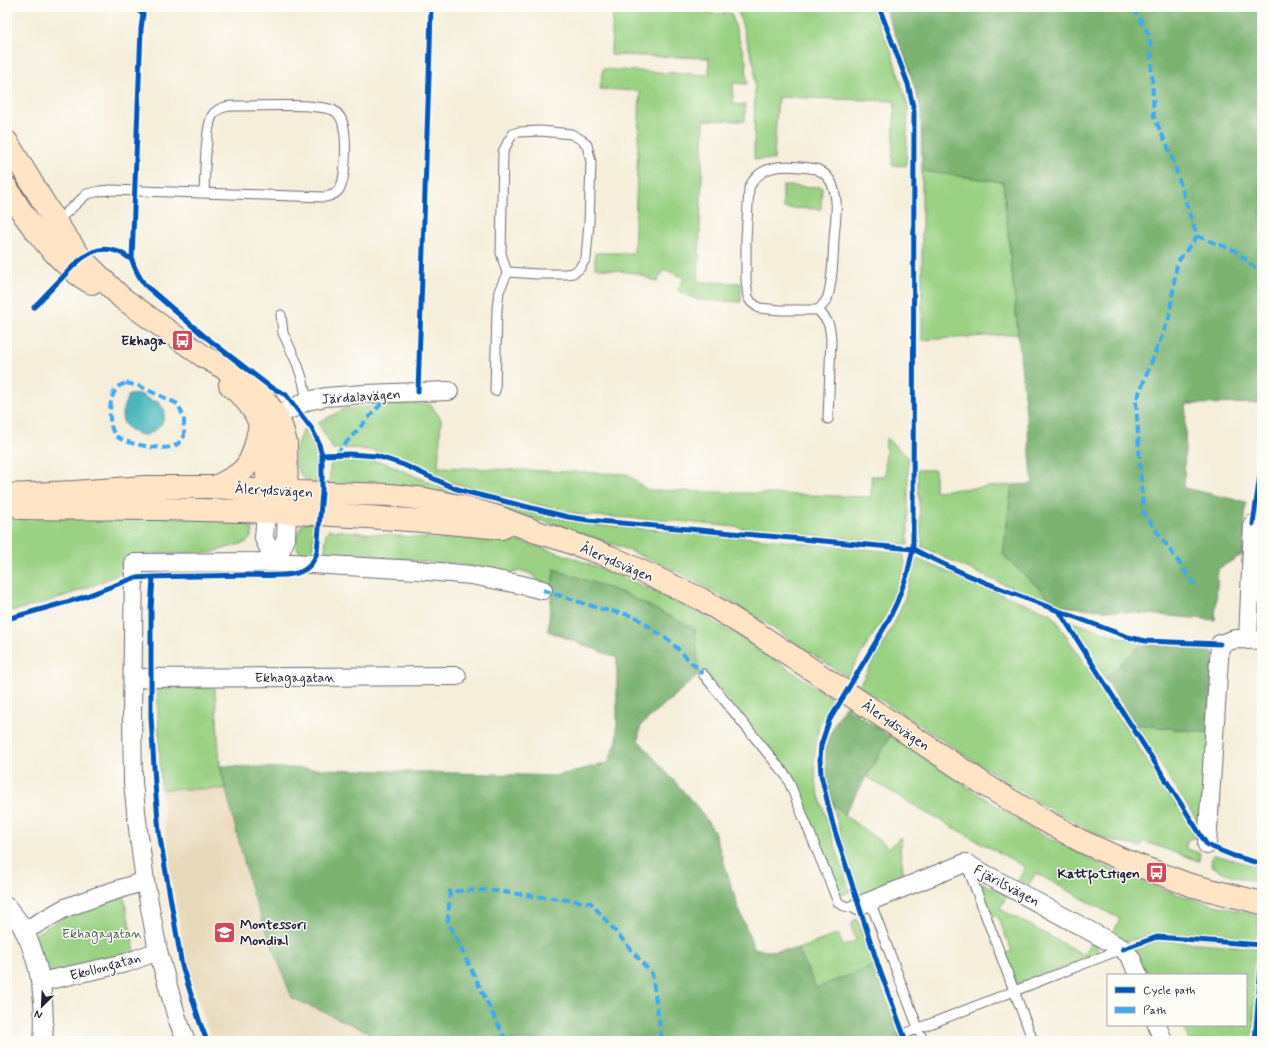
<svg xmlns="http://www.w3.org/2000/svg" width="1269" height="1048" font-family="Mynerve,sans-serif">
  <style>
    .built { fill: #e8d9ba }
    .green { fill: #9ad183; stroke: #5e7a5f }
    .forest { fill: #7bb371; stroke: #4e6a56 }
    .water { fill: #48b7be; stroke: #356c7c }
    .lines { fill: none; stroke-linecap: round; stroke-linejoin: round }
    .lane-casing { stroke: #6c6973; stroke-width: 11 }
    .street-casing { stroke: #6c6973; stroke-width: 20 }
    .secondary-casing { stroke: #6c6973; stroke-width: 24 }
    .lane { stroke: #fff; stroke-width: 9 }
    .street { stroke: #fff; stroke-width: 18 }
    .secondary { stroke: #ffe4c6; stroke-width: 22 }
    .quiet { stroke: #3fa9f5; stroke-width: 4; stroke-dasharray: 8 4; stroke-linecap: butt }
    .cycleway-casing { stroke: #fdfcf7; stroke-width: 8 }
    .cycleway { stroke: #0057b8; stroke-width: 5 }
    .labels { text-anchor: middle; stroke-width: 3; stroke-linejoin: round; paint-order: stroke }
    .poi-label { font-size: 14px; font-weight: bold; fill: #22223b; stroke: #fdfcf7; text-anchor: end }
    .street-label { font-size: 14px; fill: #22223b; stroke: #fdfcf7 }
    .park-label { font-size: 14px; fill: #4c5f54; stroke: #fdfcf7 }
  </style>
  <rect width="100%" height="100%" fill="#fdfcf7"/>
  <filter id="ink" filterUnits="userSpaceOnUse"><feTurbulence type="fractalNoise" baseFrequency=".025" numOctaves="2"/><feDisplacementMap in="SourceGraphic" scale="8" xChannelSelector="R" yChannelSelector="G"/><feConvolveMatrix kernelMatrix="1 2 1 2 8 2 1 2 1" color-interpolation-filters="sRGB"/></filter>
  <filter id="wash" filterUnits="userSpaceOnUse"><feTurbulence type="fractalNoise" baseFrequency=".012" numOctaves="4" result="noise"/><feDisplacementMap in="SourceGraphic" scale="16" xChannelSelector="R" yChannelSelector="G"/><feGaussianBlur stdDeviation="0.9" result="paint"/><feColorMatrix in="noise" values="0 0 0 0 0 0 0 0 0 0 0 0 0 0 0 0 0 1.4 0 .05"/><feComposite in="paint" operator="in"/></filter>
  <g filter="url(#wash)">
    <rect width="100%" height="100%" fill="#f5eeda"/>
    <path class="built" d="M161 789H226L252 893 292 998 368 1032 373 1041H212L188 970 170 873Z"/>
    <path class="green" d="M613 7 710 10V14L731 13 746 61 747 84 733 83V104L745 105V121L704 120 698 282 741 283V302L697 300 678 291 684 278 664 269 657 282 636 273 595 268V253H634L640 91 600 89 603 69 709 75V58L611 55Z
      M738 7H871L891 51 908 106 906 166 892 165 895 101 778 97 776 122 774 160 754 159 755 68 738 11Z
      M922 171 1003 182 1018 334 922 340Z
      M783 186 822 187 821 209 783 208Z
      M412 403 431 405 441 419 438 467 627 474 647 490 871 497 872 482 871 476H885L886 438 908 457V545L677 521 582 515 493 494 453 483 386 453 356 448 333 449 318 423 344 409Z
      M304 429 311 441 317 458 316 485C289 476 292 449 304 429Z
      M339 459 368 460 385 463 459 495 587 524 734 536 903 553 905 564 897 589 886 614 847 677 758 618 681 573 621 547 557 525 508 512 329 487 330 467 332 461Z
      M917 470H935V491L1012 485 1003 555 1058 606 986 577 922 547Z
      M7 515 238 518 248 523 253 531 251 537 247 542 210 553 152 554 124 557V572C86 589 47 604 7 612Z
      M307 522H314L313 548 309 557 298 550 295 538 301 526Z
      M329 530 445 540V534L502 538 529 544 562 554 623 577 697 612 745 640 833 699 819 725 816 742 814 762 817 789 850 892 840 895 792 777 704 671 699 674 554 569 552 589 540 582 532 575 524 571 504 573 457 564 372 558 328 557 325 554 326 533Z
      M917 559 983 587 1052 614 1197 837 1187 840 1186 849 1200 853 1199 861 1143 841 1141 847 1106 839 1042 805 859 686C875 658 893 630 904 600 909 587 910 571 917 559Z
      M1069 621 1142 644 1105 678Z
      M157 687 215 688 220 766 226 789H161Z
      M1134 724 1210 733 1205 833Z
      M890 736 1038 833 1114 870 1155 887 1196 900 1259 916C1258 925 1259 938 1250 941L1157 934 1125 942 1113 933 1120 919 1036 873 1028 886 1018 881 1025 867 925 812 867 777Z
      M832 802 844 815 890 848 900 837 902 841 900 849 904 877 903 881 861 897 847 858Z
      M1215 855 1262 868V883C1247 880 1224 875 1211 865L1212 856Z
      M980 882 1007 895 1000 909 1084 955 1091 941 1097 945 1098 952 1095 956 1022 984H1019L1016 982 1004 954 1012 951 997 915 990 917 979 884Z
      M124 896 135 952 47 975 35 934 71 914Z
      M855 919 858 921 874 966 815 989 798 949 838 934 843 946 856 941 851 926Z
      M1156 941 1198 943 1260 948 1252 1041H1189L1183 1025H1246V975H1147L1135 949Z"/>
    <path class="forest" d="M884 7H1262V403L1186 404 1184 488 1246 502 1243 554 1218 569 1215 620 1058 606 1003 555 1012 485 1033 484 1003 182 922 171 921 109 905 57Z
      M554 569 623 593 695 629 699 674 641 725 638 740 698 808 714 831 737 904 754 948 768 951 798 949 816 988 874 966 902 1041H373L368 1032 292 998 252 893 220 766 555 776 608 763 617 741V658L548 631Z
      M1142 644 1210 649 1213 652 1210 733 1134 724 1105 678Z
      M845 706 890 736 844 815C840 811 834 806 832 801 827 791 824 753 827 743 831 729 838 718 845 706Z"/>
    <path class="water" d="M140 394 150 400 158 402 165 411C164 415 164 420 162 423 159 429 149 435 143 435 133 434 122 426 122 415 122 408 126 401 129 395Z"/>
  </g>
  <g filter="url(#ink)">
    <g class="lines">
      <defs>
        <path id="lane" d="M56 222 87 194 100 191 111 190 325 197C331 196 337 194 340 188 346 178 347 137 343 124 342 119 338 113 333 110 325 107 316 107 308 106 284 105 259 106 234 106 227 106 220 107 214 113 205 123 205 177 204 193
          M818 310C823 305 828 300 829 292 833 275 833 257 834 239 835 222 839 203 833 187 831 179 824 172 816 169 791 165 761 161 749 188L746 239V280L748 297 751 302 759 308 780 310H818C829 322 830 324 831 340L828 419
          M281 315 283 333 297 363 303 381 307 401
          M495 391 497 309 499 291 506 276 509 272 506 270 501 253 503 152 509 140 513 134 518 132 541 131 571 134 582 140 587 145 591 162 589 223 586 258 579 269 573 273 566 274H537L509 272
          M703 674 787 777 838 902C845 908 850 907 858 906
          M967 866 1033 1041
          M870 901 923 1041
          M904 1034 1122 949"/>
        <path id="street" d="M265 422 307 401 326 397 365 394 449 391
          M266 512 264 538 275 562
          M275 562 286 539 287 513
          M1248 640 1253 524
          M133 678 457 676
          M1207 845 1220 644 1235 639 1262 640
          M858 906 965 863 1123 949 1131 958 1138 975
          M7 907C13 915 21 923 25 932 41 965 46 1005 43 1041
          M24 931 65 908 104 894 145 881
          M40 982 126 963 158 951
          M1157 1025 1163 1041
          M186 1041 177 1018 158 951 145 881 138 829 133 783 132 714 134 563 275 562 417 570 471 575 518 584 543 590"/>
        <path id="secondary" d="M7 142 56 223 81 258 122 298 203 356 236 375 261 395 276 415 282 428 286 443 287 505
          M7 188C23 217 62 269 92 283
          M230 385C236 391 243 396 248 403 271 431 267 471 266 505
          M215 487C224 482 235 478 243 470 253 460 256 443 259 429
          M7 495 74 492 145 487H215L267 491 390 495 425 499 464 507 498 517 537 532 560 539 611 557 701 599 761 636 990 788 1040 818 1081 841 1121 859 1190 885 1262 903
          M21 508C81 509 142 508 202 510 302 512 402 518 502 528"/>
      </defs>
      <use href="#lane" class="lane-casing"/>
      <use href="#street" class="street-casing"/>
      <use href="#secondary" class="secondary-casing"/>
      <use href="#lane" class="lane"/>
      <use href="#street" class="street"/>
      <use href="#secondary" class="secondary"/>
      <path class="quiet" d="M1135 7 1136 12 1150 37 1154 117 1171 154 1197 236 1177 263 1169 318 1136 401 1143 512 1195 585
        M1197 236 1236 251 1262 274
        M126 383 139 386 178 404 184 418V436C182 438 179 444 176 445 166 452 125 444 116 436 107 427 108 396 118 387 120 385 124 384 126 383Z
        M336 454 391 393
        M543 590 601 609 634 616 670 641 703 674
        M506 1041 448 922 450 891 487 890 591 903 652 974 662 1041"/>
      <defs>
        <path id="cycleway" d="M879 7 908 84 914 111 913 549 907 575 897 602 887 623 829 721 821 745 820 759 821 775 833 825 878 965 906 1041
          M34 307C43 298 51 289 60 280 82 256 101 236 132 260
          M418 392 430 47 431 7
          M322 455 349 454 377 456 404 465 454 488 471 493 568 517 588 520 913 549C960 574 1009 592 1059 611
          M1253 524 1262 461
          M153 577 151 609V717L155 784 159 832 182 966 200 1023 207 1041
          M7 619 81 598 134 578 153 577C184 576 214 576 245 575 259 575 284 577 297 573 308 570 314 562 317 552L322 492V455L318 441 312 429 286 395 269 386 203 335 145 285C139 277 135 270 132 260L141 29 143 14 133 7
          M1220 644 1146 641 1128 637 1059 611 1207 845 1234 856 1262 864
          M1123 949 1157 937 1262 945
          M1255 1041 1262 953"/>
      </defs>
      <use href="#cycleway" class="cycleway-casing"/>
      <use href="#cycleway" class="cycleway"/>
    </g>
  </g>
  <defs>
    <symbol id="bus-square" viewBox="-11 -11 22 22"><rect x="-9" y="-9" width="18" height="18" rx="4" fill="#d1495b" stroke="#fdfcf7"/><path d="M-5-6H5V4H4V6H2V4H-2V6H-4V4H-5ZM-3.5-4V0h7V-4ZM-3.5 1.2v1.5H-2V1.2ZM2 1.2v1.5H3.5V1.2Z" fill="#fff"/></symbol>
    <symbol id="school-square" viewBox="-11 -11 22 22"><rect x="-9" y="-9" width="18" height="18" rx="4" fill="#d1495b" stroke="#fdfcf7"/><path d="M0-5L7-2L0 1L-7-2ZM-4 1L0 2.5L4 1V4Q0 6-4 4Z" fill="#fff"/></symbol>
  </defs>
  <g fill-rule="evenodd">
    <use href="#bus-square" x="170" y="328" width="25" height="25"/>
    <use href="#bus-square" x="1144" y="860" width="25" height="25"/>
    <use href="#school-square" x="212" y="920" width="25" height="25"/>
  </g>
  <g class="labels">
    <g class="poi-label">
      <text x="166" y="345">Ekhaga</text>
      <text x="1140" y="878">Kattfotstigen</text>
      <text x="240" y="929" text-anchor="start">Montessori<tspan x="240" dy="16">Mondial</tspan></text>
    </g>
    <g class="street-label">
      <text transform="translate(361 396) rotate(-4)" y="5">Järdalavägen</text>
      <text transform="translate(274 490) rotate(3)" y="5">Ålerydsvägen</text>
      <text transform="translate(617 562) rotate(23)" y="5">Ålerydsvägen</text>
      <text x="295" y="682">Ekhagagatan</text>
      <text transform="translate(896 725) rotate(34)" y="5">Ålerydsvägen</text>
      <text transform="translate(1007 885) rotate(28)" y="5">Fjärilsvägen</text>
      <text transform="translate(105 966) rotate(-15)" y="5">Ekollongatan</text>
    </g>
    <g class="park-label">
      <text x="102" y="938">Ekhagagatan</text>
    </g>
  </g>
  <rect width="1269" height="1048" fill="none" stroke="#fdfcf7" stroke-width="24"/>
  <rect x="1107" y="974" width="140" height="52" fill="#fdfcf7" stroke="#a5a5ac"/>
  <rect x="1115" y="987" width="20" height="6" fill="#0057b8" stroke="#a5a5ac"/>
  <text x="1143" y="994" font-size="12" fill="#22223b">Cycle path</text>
  <rect x="1115" y="1007" width="20" height="6" fill="#3fa9f5" stroke="#a5a5ac"/>
  <text x="1143" y="1014" font-size="12" fill="#22223b">Path</text>
  <g transform="translate(42 1006) rotate(204)" stroke="#fdfcf7" stroke-width="3" paint-order="stroke">
  <path d="M0-3L7 15L0 10L-7 15Z" fill="#22223b"/>
  <text y="-6" font-size="11" font-weight="bold" text-anchor="middle" fill="#22223b">N</text>
  </g>
</svg>
